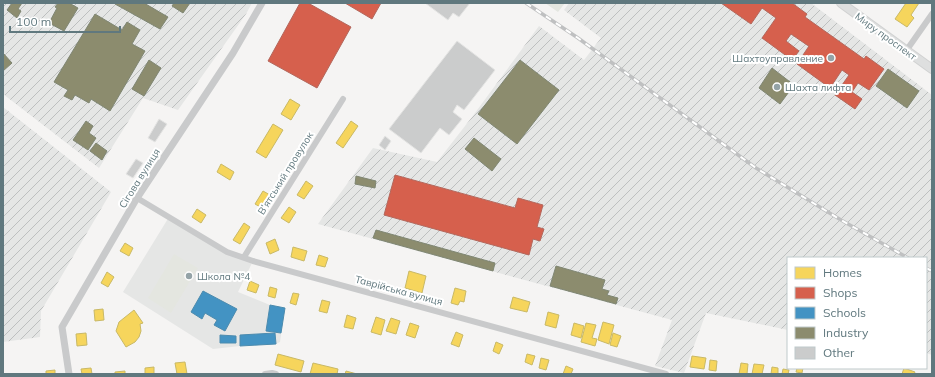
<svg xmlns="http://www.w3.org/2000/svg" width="935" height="377" font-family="Mulish,sans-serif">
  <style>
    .built { fill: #e5e6e5 }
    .industrial { fill: url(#industrial-furrows) }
    .garden { fill: #e4e6e0 }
    .homes { fill: #f6d55c; stroke: #c9b966 }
    .shops { fill: #d6604d; stroke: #b3675c }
    .schools { fill: #4393c3; stroke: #4c8bae }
    .industry { fill: #8c8c6e; stroke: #7f8673 }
    .building { fill: #cbcccc; stroke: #e4e4e3 }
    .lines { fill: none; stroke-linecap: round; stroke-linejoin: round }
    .secondary-casing { stroke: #d0d1d1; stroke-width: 10 }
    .minor { stroke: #c9cacb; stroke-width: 6 }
    .tertiary { stroke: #c9cacb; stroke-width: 7 }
    .secondary { stroke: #dedfdf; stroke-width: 8 }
    .rail-casing { stroke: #bfc0c1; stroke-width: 3.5 }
    .rail { stroke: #fff; stroke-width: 2; stroke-dasharray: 6; stroke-linecap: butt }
    .poi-dot { fill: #94a3a7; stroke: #fff; stroke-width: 1.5 }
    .labels { text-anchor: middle; stroke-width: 4; stroke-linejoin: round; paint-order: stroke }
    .street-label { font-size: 10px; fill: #60787e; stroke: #fff }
    .poi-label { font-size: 10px; fill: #60787e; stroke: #fff; text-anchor: start }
  </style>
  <defs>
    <pattern id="industrial-furrows" width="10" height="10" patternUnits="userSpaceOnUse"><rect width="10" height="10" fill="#e5e6e5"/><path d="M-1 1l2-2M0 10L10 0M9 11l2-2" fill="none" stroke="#bdbfbf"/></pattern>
  </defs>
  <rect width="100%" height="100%" fill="#f5f4f3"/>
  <path class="built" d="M169 217 227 252 253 261 238 292 270 305 285 308 280 342 276 344 240 346 213 349 123 292Z"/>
  <path class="industrial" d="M3 3H252L246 14 178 110 143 98 99 168 3 94Z
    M569 3H811L932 95V355L926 353V258H788V330L706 313 684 373 655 366 672 320 318 224 373 148 437 162 472 117 539 26 584 60 601 38 564 10Z
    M3 107 111 192 41 311 40 337 3 342Z"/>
  <path class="garden" d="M545 3H565L558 12Z
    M174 254 198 268 171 313 148 298Z"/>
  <path class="homes" d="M906 3H919L911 15 914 18 907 27 895 19Z
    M290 99 300 105 291 120 281 114Z
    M351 121 358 126 343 148 336 143Z
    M273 124 283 130 266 158 256 152Z
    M221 164 234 172 230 180 217 172Z
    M306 181 313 186 304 199 297 195Z
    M263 191 270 195 262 208 255 204Z
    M289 207 296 212 289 223 281 218Z
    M197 209 206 215 201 223 192 217Z
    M244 223 250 227 240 244 233 240Z
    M275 239 279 250 270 254 266 243Z
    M125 243 133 248 129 256 120 251Z
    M293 247 307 251 304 261 291 257Z
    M319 255 328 258 325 267 316 265Z
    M409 271 426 276 422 293 405 288Z
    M107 272 114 277 108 287 101 283Z
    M250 281 259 285 256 293 247 290Z
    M270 287 277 289 275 298 268 296Z
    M455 288 466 291 464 302 460 301 458 305 451 303Z
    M293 293 299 294 296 305 290 303Z
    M513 297 530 302 527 312 510 308Z
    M322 300 330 302 327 313 319 311Z
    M103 309 104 320 95 321 94 310Z
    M134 310 143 323 140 324 141 331 139 337 135 342 126 347 116 331 119 322Z
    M548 312 559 315 556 328 545 325Z
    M347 315 356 318 353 329 344 327Z
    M376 317 385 320 381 335 371 332Z
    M391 318 400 321 396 334 386 331Z
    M603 322 614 325 609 344 598 340Z
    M410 323 419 326 415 338 406 335Z
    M574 323 584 326 581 338 571 335Z
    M586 323 596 325 592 338 597 339 595 346 581 342Z
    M456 332 463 335 459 347 451 344Z
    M86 333 87 345 77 346 76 334Z
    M613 333 621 336 617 347 610 345Z
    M496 342 503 345 499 354 493 351Z
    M278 354 304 361 301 372 275 365Z
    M527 354 535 356 532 365 525 362Z
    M692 356 706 358 704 369 690 367Z
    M541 358 549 360 546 370 539 368Z
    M710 360 717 361 716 371 709 370Z
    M185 362 187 374H177L175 363Z
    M313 363 338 369 337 374H310Z
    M741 363 748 364 747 374H739Z
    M754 364 764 365 762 374H752Z
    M566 366 573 369 571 374H563Z
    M154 367V374H145V368Z
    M772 367 778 368V374H771Z
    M91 368 92 374H82L81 369Z
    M797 368H803L802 373 796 372Z
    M904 368 915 372 914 374H902Z
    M783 369 789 370 788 374H782Z
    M55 370V374H46V371Z
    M125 371V374H115V372Z
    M346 371 357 374H345Z"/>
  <path class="shops" d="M300 3H308L351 27 317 88 268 61Z
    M345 3H381L372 19Z
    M721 3H792L807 14 805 17 864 59 866 56 884 69 869 90 858 83 852 92 862 99 855 109 835 95 849 75 842 70 830 88 797 64 809 46 807 45 791 34 786 41 799 51 792 60 762 38 776 18 762 8 751 24Z
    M395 175 515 208 518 198 543 205 537 227 544 229 540 241 533 239 529 255 384 215Z"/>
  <path class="schools" d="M203 291 237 309 225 331 214 325 217 320 205 313 202 319 191 312Z
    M270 305 285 308 281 333 266 331Z
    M275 333 276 344 240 346V335Z
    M220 335 236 336V343H220Z"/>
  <path class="industry" d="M12 3H22L18 9 21 11 17 18 7 10Z
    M58 3H69L78 8 64 31 49 23 57 8 55 7Z
    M116 3H144L168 17 160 29 115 4Z
    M174 3H190L183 13 172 6Z
    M95 14 122 30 127 22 140 30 132 44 145 51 110 111 91 99 89 103 75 95 72 100 64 96 68 90 54 82Z
    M3 53 12 63 3 71Z
    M149 60 161 68 144 96 132 89Z
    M520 60 559 90 517 144 478 114Z
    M772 68 794 85 780 104 759 88Z
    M888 69 919 91 907 108 876 86Z
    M86 121 93 126 89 133 96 138 88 150 73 140Z
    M474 138 501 159 492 171 465 149Z
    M96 143 107 151 102 160 90 151Z
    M356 176 376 181 375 188 355 184Z
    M376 230 495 263 493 271 373 238Z
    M556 266 605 280 602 289 609 291 607 295 618 298 616 304 550 286Z"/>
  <path class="building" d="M425 3H470L459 17 453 13 448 20Z
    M457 41 495 70 464 110 457 105 453 112 462 119 449 135 440 128 421 153 389 129Z
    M159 119 167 124 155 142 148 138Z
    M385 136 391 141 385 150 379 145Z
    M136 159 143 163 133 178 126 174Z"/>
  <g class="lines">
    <defs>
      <path id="secondary" d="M841 3 932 69"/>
    </defs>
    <use href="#secondary" class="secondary-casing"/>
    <path class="minor" d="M906 51 932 14
      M137 198 227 252 253 261 666 374
      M244 257 343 99
      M265 374 272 373 276 374"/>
    <path class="tertiary" d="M69 374 62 327 137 198 233 53 262 3"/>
    <use href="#secondary" class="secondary"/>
    <defs>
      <path id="rail" d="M526 3 578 38 756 168 841 220 908 258
        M926 268 932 271"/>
    </defs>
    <use href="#rail" class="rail-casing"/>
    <use href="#rail" class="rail"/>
  </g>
  <g class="poi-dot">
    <circle cx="831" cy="58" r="4"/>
    <circle cx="777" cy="87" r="4"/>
    <circle cx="189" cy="276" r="4"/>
  </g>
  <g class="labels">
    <g class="street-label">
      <text transform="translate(886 36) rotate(36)" y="4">Миру проспект</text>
      <text transform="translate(285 173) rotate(-58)" y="4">В’ятський провулок</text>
      <text transform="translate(139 178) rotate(-58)" y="4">Сігова вулиця</text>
      <text transform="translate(399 290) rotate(15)" y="4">Таврійська вулиця</text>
    </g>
    <g class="poi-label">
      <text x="823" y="62" text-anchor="end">Шахтоуправление</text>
      <text x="785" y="91">Шахта лифта</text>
      <text x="197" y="280">Школа №4</text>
    </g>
  </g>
  <rect width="935" height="377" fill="none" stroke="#60787e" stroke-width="8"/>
  <rect x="787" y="257" width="140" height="112" fill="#ffffff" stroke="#bfc9cb"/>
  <rect x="795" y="267" width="20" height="12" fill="#f6d55c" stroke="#bfc9cb"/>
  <text x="823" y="277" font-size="12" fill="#60787e">Homes</text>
  <rect x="795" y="287" width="20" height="12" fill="#d6604d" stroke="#bfc9cb"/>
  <text x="823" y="297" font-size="12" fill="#60787e">Shops</text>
  <rect x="795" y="307" width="20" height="12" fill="#4393c3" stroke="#bfc9cb"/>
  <text x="823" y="317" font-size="12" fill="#60787e">Schools</text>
  <rect x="795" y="327" width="20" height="12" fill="#8c8c6e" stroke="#bfc9cb"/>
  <text x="823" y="337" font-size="12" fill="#60787e">Industry</text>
  <rect x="795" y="347" width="20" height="12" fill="#cbcccc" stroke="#bfc9cb"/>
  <text x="823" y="357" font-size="12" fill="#60787e">Other</text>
  <path d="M10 26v6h110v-6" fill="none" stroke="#60787e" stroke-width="2"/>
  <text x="16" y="26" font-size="12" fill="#60787e" stroke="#ffffff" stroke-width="3" paint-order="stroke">100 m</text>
</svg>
